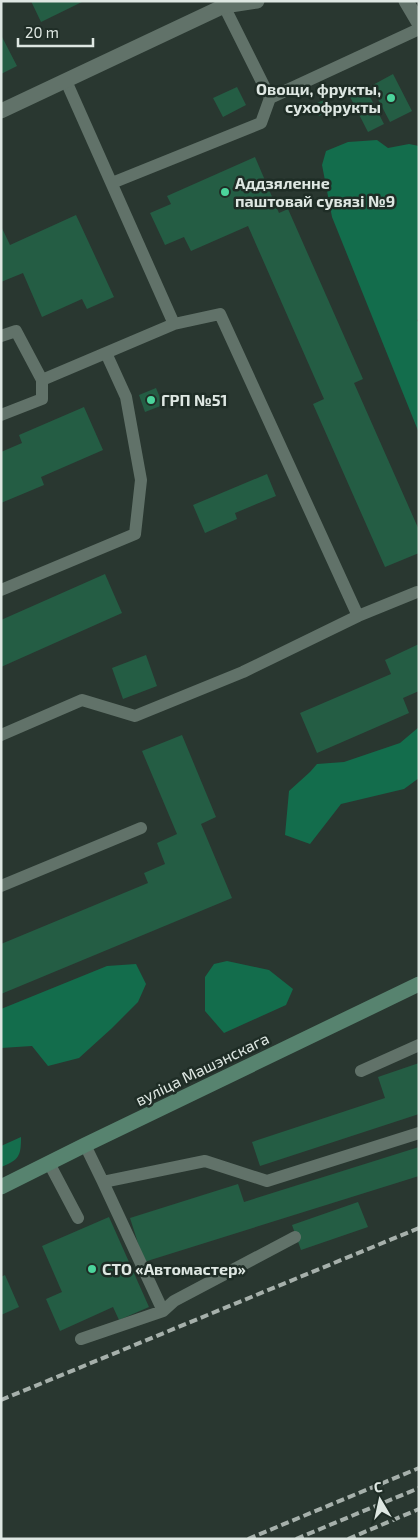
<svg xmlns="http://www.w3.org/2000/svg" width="420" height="1540" font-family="'Exo 2',sans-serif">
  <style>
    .green { fill: #156e4d }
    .forest { fill: #136d4c }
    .building { fill: #245d44 }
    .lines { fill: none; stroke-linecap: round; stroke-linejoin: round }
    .service { stroke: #617269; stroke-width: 12 }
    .minor { stroke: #617269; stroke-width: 15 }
    .secondary { stroke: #57836f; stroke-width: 15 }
    .rail { stroke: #a6b0ab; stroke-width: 4; stroke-dasharray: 8 4; stroke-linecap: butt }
    .poi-dot { fill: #4bd49b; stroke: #1f2d26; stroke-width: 2 }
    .labels { text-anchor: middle; stroke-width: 5; stroke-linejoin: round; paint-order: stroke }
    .poi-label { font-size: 16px; font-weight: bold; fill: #dee7e2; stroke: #1f2d26; text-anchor: start }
    .street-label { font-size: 16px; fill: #dee7e2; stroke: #1f2d26 }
  </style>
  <rect width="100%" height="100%" fill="#293730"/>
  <path class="green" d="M21 1137C21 1156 19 1160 1 1167V1146Z"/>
  <path class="forest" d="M377 140 388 148 409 144 419 146V319L417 320 419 324V433L332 217 322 165 326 151 348 142Z
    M419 727V778L404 789 341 804 310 844 285 835 289 791 310 772 317 764 344 762 400 743Z
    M227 961 269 970 293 989 286 1005 224 1033 205 1011V977L214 964Z
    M136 964 146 984 138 1002 111 1029 79 1058 48 1066 32 1046 1 1048V1009L107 966Z"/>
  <path class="building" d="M31 1H84L41 22Z
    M1 35 17 66 1 74Z
    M393 74 412 111 390 122 371 86Z
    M237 87 246 105 223 117 213 98Z
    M365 87 384 124 368 132 349 95Z
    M325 99 330 110 319 116 313 105Z
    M255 157 279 213 288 209 363 379 354 383 419 530V553L385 567 313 404 324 399 248 226 191 251 184 237 165 245 150 213 171 204 167 196Z
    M76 215 114 297 87 309 82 299 42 317 23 273 1 282V226L10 245Z
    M156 388 163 405 145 412 139 395Z
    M84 407 103 450 41 477 44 485 1 503V452L22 443 19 435Z
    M267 474 276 496 235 513 237 519 205 533 193 505Z
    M105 574 122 613 1 667V620Z
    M419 644V691L403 698 409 713 317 753 300 713 391 674 385 660Z
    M146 655 157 686 123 699 112 668Z
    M182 735 216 817 201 824 232 898 1 994V944L148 883 144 873 165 864 157 843 177 834 142 751Z
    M419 1063V1114L260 1166 252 1142 385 1098 378 1077Z
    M419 1147V1176L144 1262 130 1218 238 1184 244 1202Z
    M358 1202 368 1227 301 1250 292 1225Z
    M109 1217 149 1307 119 1320 113 1307 60 1331 46 1299 62 1292 42 1246Z
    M5 1275 19 1307 1 1315V1277Z"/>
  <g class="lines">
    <path class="service" d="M224 6 270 98 419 29
      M112 183 261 123 270 98
      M1 336 16 331 42 380V399L1 415
      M42 380 174 324
      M1 590 135 534 141 480 126 397 106 353
      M358 616 417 592
      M1 735 82 700 135 716 243 672 358 616 220 314 174 324 66 81
      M1 886 141 828
      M361 1071 419 1045
      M85 1145 103 1182 205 1161 267 1181 419 1133
      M49 1163 78 1218
      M103 1182 163 1311
      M81 1339 163 1311 174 1301 295 1237"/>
    <path class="minor" d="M406 1 419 23
      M1 111 224 6 257 1"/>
    <path class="secondary" d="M1 1187 85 1145 419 984"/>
    <path class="rail" d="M1 1400 419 1228
      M248 1539 419 1468
      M296 1539 419 1488
      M348 1539 419 1509"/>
  </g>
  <g class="poi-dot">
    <circle cx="391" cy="98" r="5"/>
    <circle cx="225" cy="192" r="5"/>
    <circle cx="151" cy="400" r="5"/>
    <circle cx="92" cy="1269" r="5"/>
  </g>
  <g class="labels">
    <g class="poi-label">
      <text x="381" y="95" text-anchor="end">Овощи, фрукты,<tspan x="381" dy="18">сухофрукты</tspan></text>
      <text x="235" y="189">Аддзяленне<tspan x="235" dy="18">паштовай сувязі №9</tspan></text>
      <text x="161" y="406">ГРП №51</text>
      <text x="102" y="1275">СТО «Автомастер»</text>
    </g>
    <g class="street-label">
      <text transform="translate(202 1069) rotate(-26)" y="6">вуліца Машэнскага</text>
    </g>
  </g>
  <rect width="420" height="1540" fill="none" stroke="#dee7e2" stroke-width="5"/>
  <g transform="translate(380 1500) rotate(351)" stroke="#1f2d26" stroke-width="4" paint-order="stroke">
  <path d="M0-4L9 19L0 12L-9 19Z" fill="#dee7e2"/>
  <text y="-8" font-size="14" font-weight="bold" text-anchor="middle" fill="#dee7e2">С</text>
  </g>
  <path d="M18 38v8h75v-8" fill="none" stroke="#dee7e2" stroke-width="2.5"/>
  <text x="25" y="38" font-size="15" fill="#dee7e2" stroke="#1f2d26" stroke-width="4" paint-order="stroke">20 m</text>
</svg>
